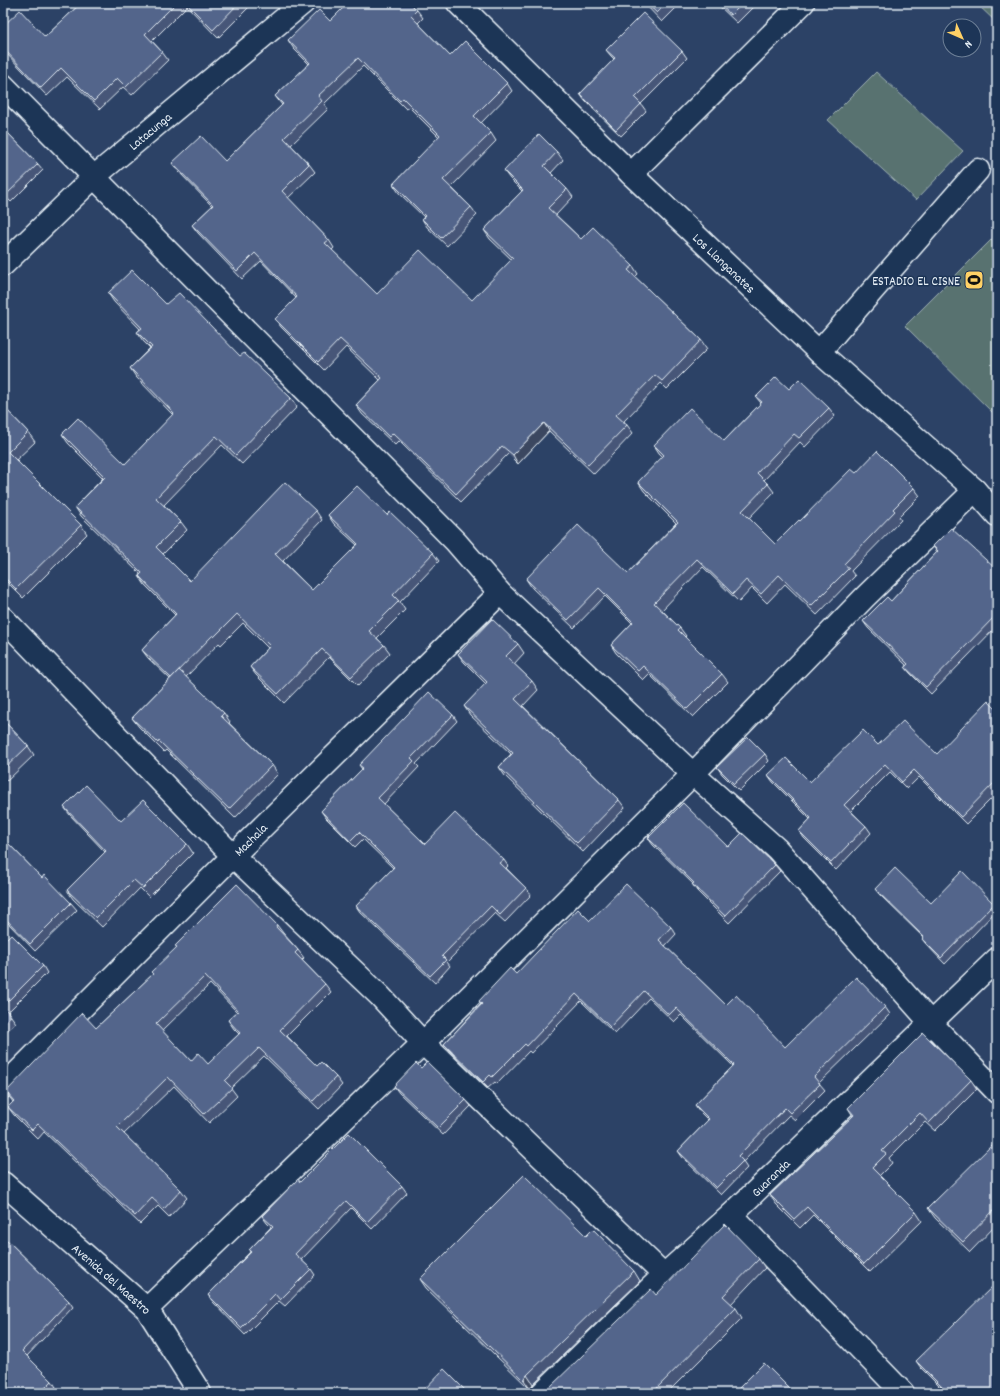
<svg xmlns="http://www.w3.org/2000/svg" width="1000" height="1396" font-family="Dekko,sans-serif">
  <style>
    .green { fill: #58726f; stroke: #a0b2b4 }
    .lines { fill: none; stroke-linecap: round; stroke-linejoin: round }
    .minor-casing { stroke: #e8f1f8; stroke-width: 25 }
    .minor { stroke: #1d3557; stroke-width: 22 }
    .wall { fill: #475778; stroke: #e8f1f8; fill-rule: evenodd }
    .shaded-wall { fill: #3a4761; stroke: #e8f1f8 }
    .building { fill: #53658b; stroke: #e8f1f8; fill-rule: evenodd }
    .labels { text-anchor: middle; stroke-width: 3; stroke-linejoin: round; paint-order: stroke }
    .street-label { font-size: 13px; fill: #e8f1f8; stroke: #1d3557 }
    .poi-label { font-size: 13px; fill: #e8f1f8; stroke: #1d3557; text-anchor: end }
  </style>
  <rect width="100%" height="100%" fill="#2c4266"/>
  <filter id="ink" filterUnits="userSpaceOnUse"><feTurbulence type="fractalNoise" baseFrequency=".025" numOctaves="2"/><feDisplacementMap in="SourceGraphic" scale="8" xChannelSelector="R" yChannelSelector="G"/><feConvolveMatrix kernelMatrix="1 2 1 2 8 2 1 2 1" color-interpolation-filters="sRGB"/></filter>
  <g filter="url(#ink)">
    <path class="green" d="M976 3H997V23Z
      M876 72 963 151 916 200 828 120Z
      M997 234V417L905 326Z"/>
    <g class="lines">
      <defs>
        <g id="minor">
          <path id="s1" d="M458 3 631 174 819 352 975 490 997 515"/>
          <path d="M3 85 456 542 500 593 693 774 777 849 930 1022 997 1092"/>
          <path d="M631 174 803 3"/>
          <path id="s2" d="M3 265 95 176 303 3"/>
          <path d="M819 352 978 170"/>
          <path d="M3 618 233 856 380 996 423 1043 664 1275"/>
          <path id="s3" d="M3 1087 233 856 500 593"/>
          <path id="s4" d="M3 1183 147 1309 200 1393"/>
          <path d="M731 1215 903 1393"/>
          <path d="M147 1309 423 1043 693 774 865 597 975 490"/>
          <path id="s5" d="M542 1393 664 1275 731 1215 997 959"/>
        </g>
      </defs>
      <use href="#minor" class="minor-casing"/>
      <use href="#minor" class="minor"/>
    </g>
    <path class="wall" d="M81 3H253L218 38 187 6 152 41 162 52 168 60 132 95 123 87 100 109 67 77 47 96 3 50V26L45 37Z
      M644 3H681L662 22Z
      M716 3H757L737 23Z
      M417 10 423 18 418 23 450 56 507 83 512 91 481 123 491 133 496 141 451 187 471 207 477 215 447 246 427 227 422 219 424 217 399 193 393 184 439 137 409 107 406 109 363 66 324 104 328 109 291 145 309 164 315 172 288 198 329 240 334 248 332 250 377 294 472 300 512 260 490 239 484 230 522 191 510 179 504 171 557 152 563 160 551 173 567 189 573 197 556 215 581 239 633 266 638 274 635 277 701 340 707 349 667 389 661 383 624 421 633 433 594 474 549 431 518 464 508 454 461 502 399 441 395 445 362 414 356 405 380 380 346 347 324 370 281 327 275 319 296 298 261 261 242 279 198 233 192 225 212 206 178 171 172 163 225 161 282 105 275 96 309 64 294 49 288 40 330 21Z
      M606 50 682 51 687 58 641 104 646 111 621 136 585 101 580 94 614 59 611 56Z
      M3 128 38 164 43 170 11 202 3 194Z
      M108 293 166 304 240 356 291 398 297 407 242 464 222 445 164 505 181 522 187 530 163 554 190 581 316 511 322 520 283 561 312 590 357 545 334 524 328 515H387L433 553 439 561 400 602 405 610 377 638 384 645 390 653 358 686 329 657 284 703 256 675 250 667 268 648 243 623 221 645 219 643 186 677 224 713 230 722 229 723 272 765 278 774 235 818 166 750 164 752 139 727 132 718 170 679 148 658 142 650 175 615 145 585 139 576 140 574 81 516 75 507 103 478 68 443 62 434 125 464 173 415 136 377 130 368 150 348 143 341 137 332 140 329 114 302Z
      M789 389 829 408 835 416 805 447 800 442 764 480 768 484 774 492 749 518 775 544 800 521 856 473 914 488 920 496 899 517 901 520 851 571 855 576 817 615 785 584 767 603 752 588 739 602 703 567 662 610 680 628 686 636 685 637 722 674 728 682 693 717 649 674 643 680 616 653 611 645 632 623 605 596 574 628 532 588 526 579 628 573 676 523 644 491 638 482 663 457 659 453 654 445 724 441 761 403 756 397Z
      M3 406 28 432 35 442 16 460 81 525 87 534 23 598 3 578Z
      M933 546 997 570V626L931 694 910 673 905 667 906 665 868 628 863 621 891 601 937 552Z
      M518 644 524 653 514 664 532 681 538 690 523 706 619 800 625 808 583 852 505 776 499 767 511 754 470 715 464 706 486 684 464 662 458 654Z
      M997 710V793L966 824 919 777 907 789 890 772 851 811 866 826 871 833 836 870 804 838 799 831 810 819 773 782 768 775 810 782 878 745 937 754Z
      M453 715 457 721 416 764 419 767 384 804 425 844 504 860 508 866 506 868 526 888 531 895 505 922 495 913 447 962 450 966 435 983 360 912 356 906 393 868 363 839 355 847 326 818 321 811 362 769 359 765Z
      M3 720 28 746 34 755 7 781 3 777Z
      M765 754 769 761 739 791 722 774 717 767Z
      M64 807 121 821 187 844 193 853 149 897 140 888 102 927 73 899 67 890 105 852 70 815Z
      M3 838 42 878 71 903 77 910 35 951 8 923 3 916Z
      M648 838 728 847 775 865 780 871 729 923 697 891 692 884H693L653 845Z
      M875 889 931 903 994 904 997 907V910L945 964 926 944 922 939 924 938 879 894Z
      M590 921 671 927 676 934 665 946 726 1005 785 1047 885 1007 890 1014 819 1083 825 1090 795 1120 789 1115 743 1162 747 1168 721 1195 683 1158 678 1151 708 1120 700 1112 695 1105 733 1066 681 1015 674 1022 649 998 615 1034 581 1001 531 1053 529 1051 497 1084 495 1082 488 1088 449 1050 444 1044 481 1004 479 1001Z
      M277 925 283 933 298 950 304 958 302 960 325 984 331 992 287 1036 317 1066 336 1077 342 1085 319 1109 264 1056 231 1088 237 1096 209 1123 174 1086 124 1134 181 1190 187 1198 169 1217 158 1206 140 1224 44 1132 38 1139 14 1115 8 1107 13 1102 6 1092 96 1028 153 974 151 972ZM210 984 237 1012 228 1020 234 1029 239 1034 208 1064 191 1061 162 1031Z
      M3 942 43 966 47 973 8 1012 16 1023 3 1034Z
      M421 1068 466 1100 471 1106 443 1135 399 1093 394 1086Z
      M971 1080 977 1089 935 1131 925 1122 889 1158 892 1163 879 1176 916 1212 922 1221 870 1272 813 1215 800 1228 776 1204 770 1195 853 1116 848 1108Z
      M997 1144V1224L970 1252 935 1218 928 1208Z
      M300 1182 402 1186 407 1193 372 1229 351 1208 301 1260 311 1269 315 1275 285 1306 279 1301 245 1335 213 1302 208 1295 250 1252 249 1250 271 1227 267 1223 262 1216Z
      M3 1236 69 1301 73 1307 27 1356 52 1381 56 1387 50 1393H3L4 1297 3 1296Z
      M586 1236 634 1271 640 1281 533 1384 530 1389 426 1288 420 1279Z
      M759 1259 765 1268 731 1304 736 1308 742 1318 667 1393H550L548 1389 656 1295Z
      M916 1361 997 1393H946L921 1368Z"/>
    <path class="shaded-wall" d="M544 423 549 431 518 464 513 455Z
      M527 1375 533 1384 530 1389 524 1380Z"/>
    <path class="building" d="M81 3H176L145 34 162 52 126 87 117 78 94 101 61 68 41 88 3 48V26L20 10 45 37Z
      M186 3H239L213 30Z
      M348 3H410L417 10 411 16 450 56 465 41 507 83 474 116 491 133 443 180 471 207 441 238 422 219 425 216 393 184 440 135 403 98 400 101 358 58 318 96 322 101 284 138 309 164 282 191 329 240 325 243 377 294 420 250 472 300 513 258 484 230 523 190 504 171 539 134 557 152 544 166 567 189 548 208 581 239 593 227 633 266 628 270 701 340 662 381 655 375 616 415 627 425 588 465 544 423 513 455 502 446 456 494 393 433 389 437 356 405 382 378 340 339 318 362 275 319 297 297 255 253 237 271 192 225 213 205 172 163 201 136 225 161 283 104 275 96 310 63 288 40 319 10 330 21Z
      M646 3H667L657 13Z
      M718 3H743L731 15Z
      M643 13 682 51 635 98 641 104 616 130 580 94 615 58 606 50Z
      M3 128 38 164 6 195 3 192Z
      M132 270 166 304 179 293 240 356 244 353 291 398 236 455 216 436 156 498 181 522 156 547 190 581 285 482 316 511 275 554 312 590 358 544 328 515 357 486 387 515 390 512 433 553 393 595 399 601 369 631 384 645 351 677 322 649 278 694 250 667 270 646 237 614 214 637 213 635 171 678 142 650 176 614 139 576 142 573 75 507 105 477 62 434 78 418 125 464 174 413 130 368 152 347 137 332 142 328 108 293Z
      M776 377 789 389 799 379 829 408 799 438 794 434 757 473 768 484 742 511 775 544 799 520 800 521 851 469 856 473 877 451 914 488 893 509 895 511 844 564 849 568 811 606 779 575 761 594 746 580 733 594 697 559 654 603 680 628 678 630 722 674 687 709 643 666 638 671 611 645 633 622 599 588 568 620 526 579 578 525 628 573 678 522 638 482 664 455 654 445 690 408 724 441 762 402 756 397Z
      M3 406 28 432 8 452 81 525 16 589 3 576Z
      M951 528 997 570V614L926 687 905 667 908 664 863 621 887 597 891 601 938 551 933 546Z
      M492 619 518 644 506 656 532 681 515 699 619 800 577 843 499 767 513 753 464 706 487 682 458 654Z
      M179 670 224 713 221 716 272 765 229 809 159 741 158 743 132 718Z
      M429 692 453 715 411 758 414 761 378 798 425 844 455 813 504 860 500 863 526 888 500 915 491 906 442 956 446 960 430 976 356 906 394 867 359 832 350 841 321 811 363 768 359 765Z
      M988 701 997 710V780L961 817 914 770 902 782 885 764 844 805 866 826 831 863 799 831 811 818 768 775 786 758 810 782 863 730 878 745 903 721 937 754Z
      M3 720 28 746 3 770Z
      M748 737 765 754 734 784 717 767Z
      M86 785 121 821 143 800 187 844 143 888 134 880 96 918 67 890 106 851 64 807Z
      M683 803 728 847 742 833 775 865 725 916 692 884 694 883 648 838Z
      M3 838 42 878 44 875 71 903 30 944 3 916 4 914 3 913Z
      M895 868 931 903 962 871 994 904 941 958 922 939 924 937 875 889Z
      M237 884 277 925 276 927 298 950 295 953 325 984 280 1030 317 1066 321 1062 336 1077 313 1101 259 1048 225 1081 232 1088 204 1114 168 1077 117 1127 181 1190 164 1209 152 1198 135 1216 38 1124 32 1130 8 1107 14 1101 6 1092 82 1013 96 1028 153 974 151 972 177 947 175 946ZM205 976 238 1011 228 1020 240 1033 208 1064 198 1053 191 1061 156 1024Z
      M626 884 671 927 659 940 726 1005 736 995 785 1047 856 977 885 1007 814 1077 820 1084 790 1113 785 1108 738 1156 743 1161 716 1188 678 1151 709 1119 695 1105 734 1065 676 1008 669 1015 644 991 610 1027 576 994 527 1046 525 1044 492 1077 490 1075 483 1082 444 1044 482 1004 479 1001 510 968 516 974 578 909 590 921Z
      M11 934 43 966 3 1006V942Z
      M3 1006 11 1016 3 1023Z
      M923 1033 971 1080 929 1123 920 1113 882 1151 886 1154 872 1168 916 1212 864 1264 807 1207 794 1219 770 1195 854 1115 848 1108Z
      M427 1062 466 1100 438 1128 394 1086 416 1063 421 1068Z
      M349 1133 402 1186 367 1222 346 1201 295 1254 311 1269 280 1300 275 1294 241 1328 208 1295 251 1252 249 1250 273 1226 262 1216 298 1179 300 1182Z
      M995 1142 997 1144V1207L963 1242 928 1208Z
      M524 1175 586 1236 593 1229 634 1271 527 1375 524 1380 420 1279Z
      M725 1224 759 1259 723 1296 736 1308 652 1393H551L548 1389 651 1289 656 1295Z
      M3 1236 69 1301 22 1351 52 1381 40 1393H3V1298L5 1296 3 1294Z
      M994 1285 997 1288V1393H948L916 1361Z
      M764 1363 794 1393H734Z
      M444 1369 468 1393H421Z"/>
  </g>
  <defs>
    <symbol id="stadium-square" viewBox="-11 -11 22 22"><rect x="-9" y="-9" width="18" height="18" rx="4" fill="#ffd166" stroke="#1d3557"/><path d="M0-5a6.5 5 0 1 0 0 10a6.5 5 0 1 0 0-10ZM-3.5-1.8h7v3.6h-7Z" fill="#111"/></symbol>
  </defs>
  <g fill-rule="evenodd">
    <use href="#stadium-square" x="963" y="269" width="22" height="22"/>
  </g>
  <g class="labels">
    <g class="street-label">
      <text dy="5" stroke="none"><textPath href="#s2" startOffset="199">Latacunga</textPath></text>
      <text dy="5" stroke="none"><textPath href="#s1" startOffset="372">Los Llanganates</textPath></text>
      <text dy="5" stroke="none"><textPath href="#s3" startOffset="350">Machala</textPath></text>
      <text dy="5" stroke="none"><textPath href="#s5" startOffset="314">Guaranda</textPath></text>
      <text dy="5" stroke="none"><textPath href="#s4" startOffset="145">Avenida del Maestro</textPath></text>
    </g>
    <g class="poi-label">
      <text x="960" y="285">ESTADIO EL CISNE</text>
    </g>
  </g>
  <rect width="1000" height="1396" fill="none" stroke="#1d3557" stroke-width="16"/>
  <rect x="8" y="8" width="984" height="1380" fill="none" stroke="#e8f1f8" stroke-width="1.5" filter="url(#ink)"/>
  <g transform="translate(962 38) rotate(135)"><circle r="19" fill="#1d3557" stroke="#6e8097"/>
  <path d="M0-3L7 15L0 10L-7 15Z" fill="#ffd166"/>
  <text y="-6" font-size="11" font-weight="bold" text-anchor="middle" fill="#e8f1f8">N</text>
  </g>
</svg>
